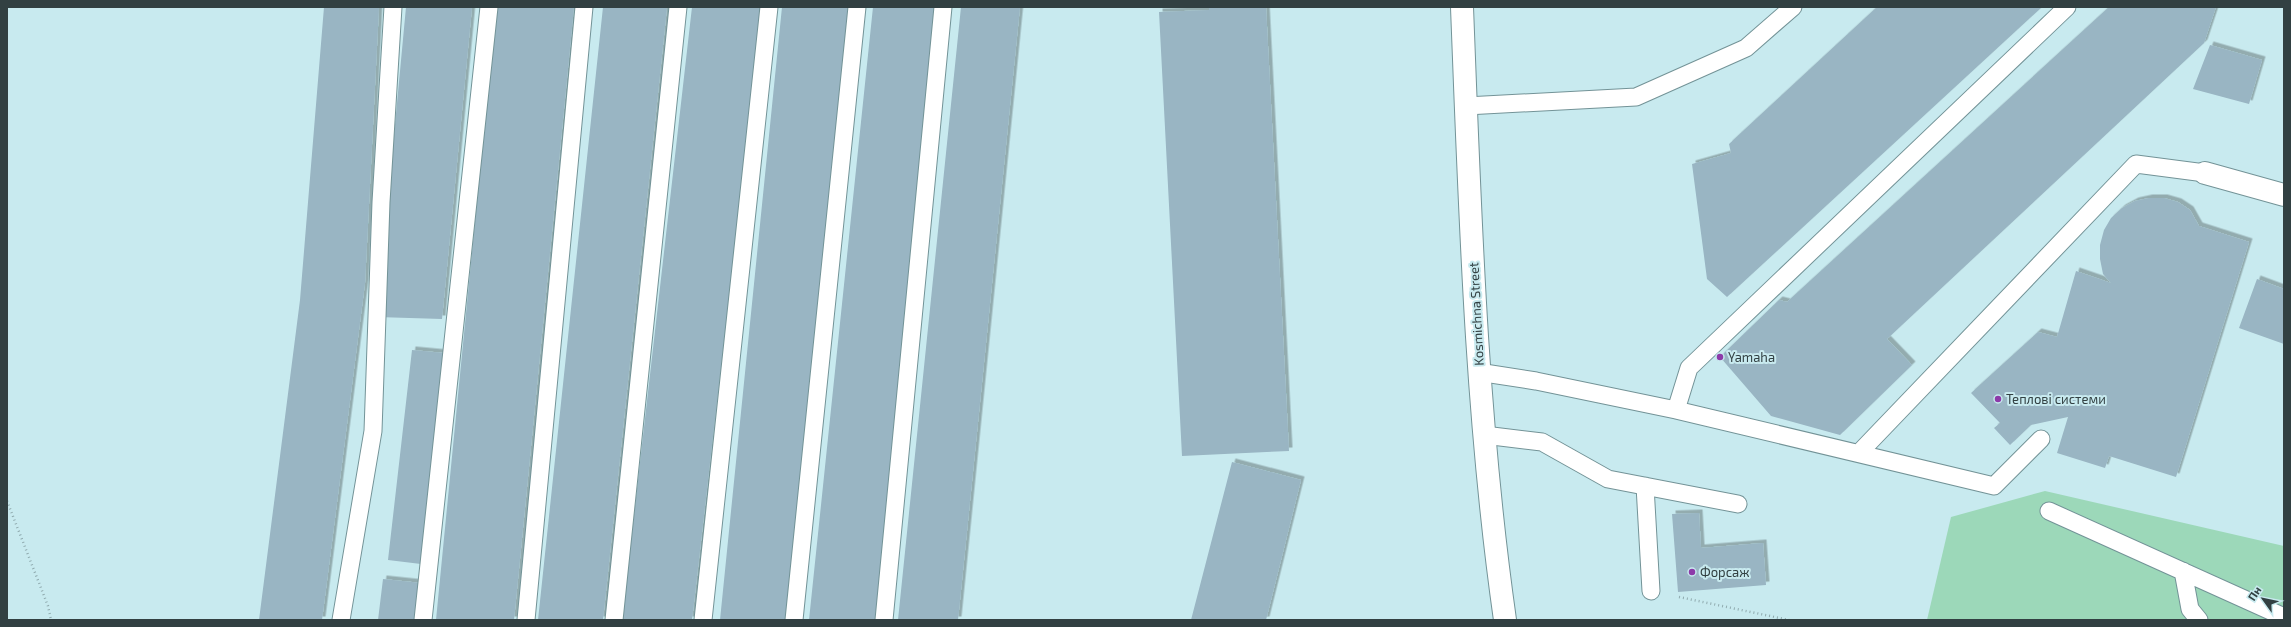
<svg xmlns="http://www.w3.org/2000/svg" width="2291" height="627" font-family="'Exo 2',sans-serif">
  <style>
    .green { fill: #9cd8b9 }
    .building { fill: #99b5c3; filter: url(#shadow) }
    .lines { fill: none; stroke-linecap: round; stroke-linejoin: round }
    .service-casing { stroke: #739397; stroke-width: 19 }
    .minor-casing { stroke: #739397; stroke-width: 24 }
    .secondary-casing { stroke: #739397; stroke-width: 24 }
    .path { stroke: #90abaf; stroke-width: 2.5; stroke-dasharray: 1 3; stroke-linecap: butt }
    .service { stroke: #fff; stroke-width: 17 }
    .minor { stroke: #fff; stroke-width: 22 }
    .secondary { stroke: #fff; stroke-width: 22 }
    .poi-dot { fill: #8d3aa9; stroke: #c8eaef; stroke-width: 1.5 }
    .labels { text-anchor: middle; stroke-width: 4; stroke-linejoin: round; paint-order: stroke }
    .street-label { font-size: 13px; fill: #324042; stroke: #c8eaef }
    .poi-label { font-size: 13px; fill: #324042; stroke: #c8eaef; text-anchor: start }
  </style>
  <defs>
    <filter id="shadow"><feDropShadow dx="3.5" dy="-3.5" stdDeviation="0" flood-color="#0004"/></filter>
  </defs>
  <rect width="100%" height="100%" fill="#c8eaef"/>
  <path class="green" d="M2045 491 2284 546V620H1927L1951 517Z"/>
  <path class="building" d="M324 7H379L365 283 322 620H259L300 300Z
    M406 7H472L442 319 377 317Z
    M496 7H574L514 620H436Z
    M603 7H667L603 620H538Z
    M692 7H762L692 620H622Z
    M782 7H848L787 620H720Z
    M873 7H938L875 620H809Z
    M961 7H1020L958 620H898Z
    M1209 7H1266L1289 451 1182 456 1159 12 1209 10Z
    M1877 7H2042L1727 297 1707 279 1692 164 1731 153 1729 144Z
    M2109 7H2216L2204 43 1887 339 1912 365 1840 435 1771 416 1720 357 1779 300 1787 302Z
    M2210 45 2262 60 2249 104 2193 89Z
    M2149 198H2164L2178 202 2190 210 2199 226 2249 242 2176 477 2109 456 2105 468 2057 453 2068 417 2031 425 2010 445 1994 428 2000 423 1971 393 2038 332 2057 337 2076 271 2111 283 2103 274 2100 259V245L2104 230 2111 218 2122 208 2135 201Z
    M2257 279 2284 289V344L2239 328Z
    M412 350 444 353 421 564 388 560Z
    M1232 462 1301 480 1266 620H1191Z
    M1699 513 1701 548 1763 543 1766 585 1678 592 1672 514Z
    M383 579 421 583 417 620H378Z"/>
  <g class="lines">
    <defs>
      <path id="service" d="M1466 106 1636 97 1746 48 1793 7
        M1478 372 1536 381 1676 410 1689 368 2067 7
        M1676 410 1994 486 2041 439
        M1484 435 1542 442 1608 479 1738 504
        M1859 453 2136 164 2205 173
        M1645 486 1651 591
        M2049 511 2284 617
        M2183 571 2190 609 2199 620
        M341 620 373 431 381 202 393 7
        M423 620 489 7
        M526 620 584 7
        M614 620 678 7
        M703 620 769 7
        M794 620 857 7
        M884 620 943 7"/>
      <path id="minor" d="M2205 173 2284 195"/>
      <path id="secondary" d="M1462 7C1470 212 1476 417 1505 620"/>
    </defs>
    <use href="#service" class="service-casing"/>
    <use href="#minor" class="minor-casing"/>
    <use href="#secondary" class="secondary-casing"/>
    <path class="path" d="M7 501 48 606 51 620
      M1679 597 1789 620"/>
    <use href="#service" class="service"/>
    <use href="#minor" class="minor"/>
    <use href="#secondary" class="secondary"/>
  </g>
  <g class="poi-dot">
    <circle cx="1720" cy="357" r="4"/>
    <circle cx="1998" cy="399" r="4"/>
    <circle cx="1692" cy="572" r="4"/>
  </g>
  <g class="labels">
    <g class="street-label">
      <text transform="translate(1476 314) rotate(-93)" y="5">Kosmichna Street</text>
    </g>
    <g class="poi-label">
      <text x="1728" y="362">Yamaha</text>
      <text x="2006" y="404">Теплові системи</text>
      <text x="1700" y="577">Форсаж</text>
    </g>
  </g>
  <rect width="2291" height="627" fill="none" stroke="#324042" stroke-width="16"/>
  <g transform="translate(2263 599) rotate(303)" stroke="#c8eaef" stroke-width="3" paint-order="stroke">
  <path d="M0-3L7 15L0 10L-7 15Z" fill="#324042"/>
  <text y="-6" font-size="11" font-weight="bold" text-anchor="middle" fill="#324042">Пн</text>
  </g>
</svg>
